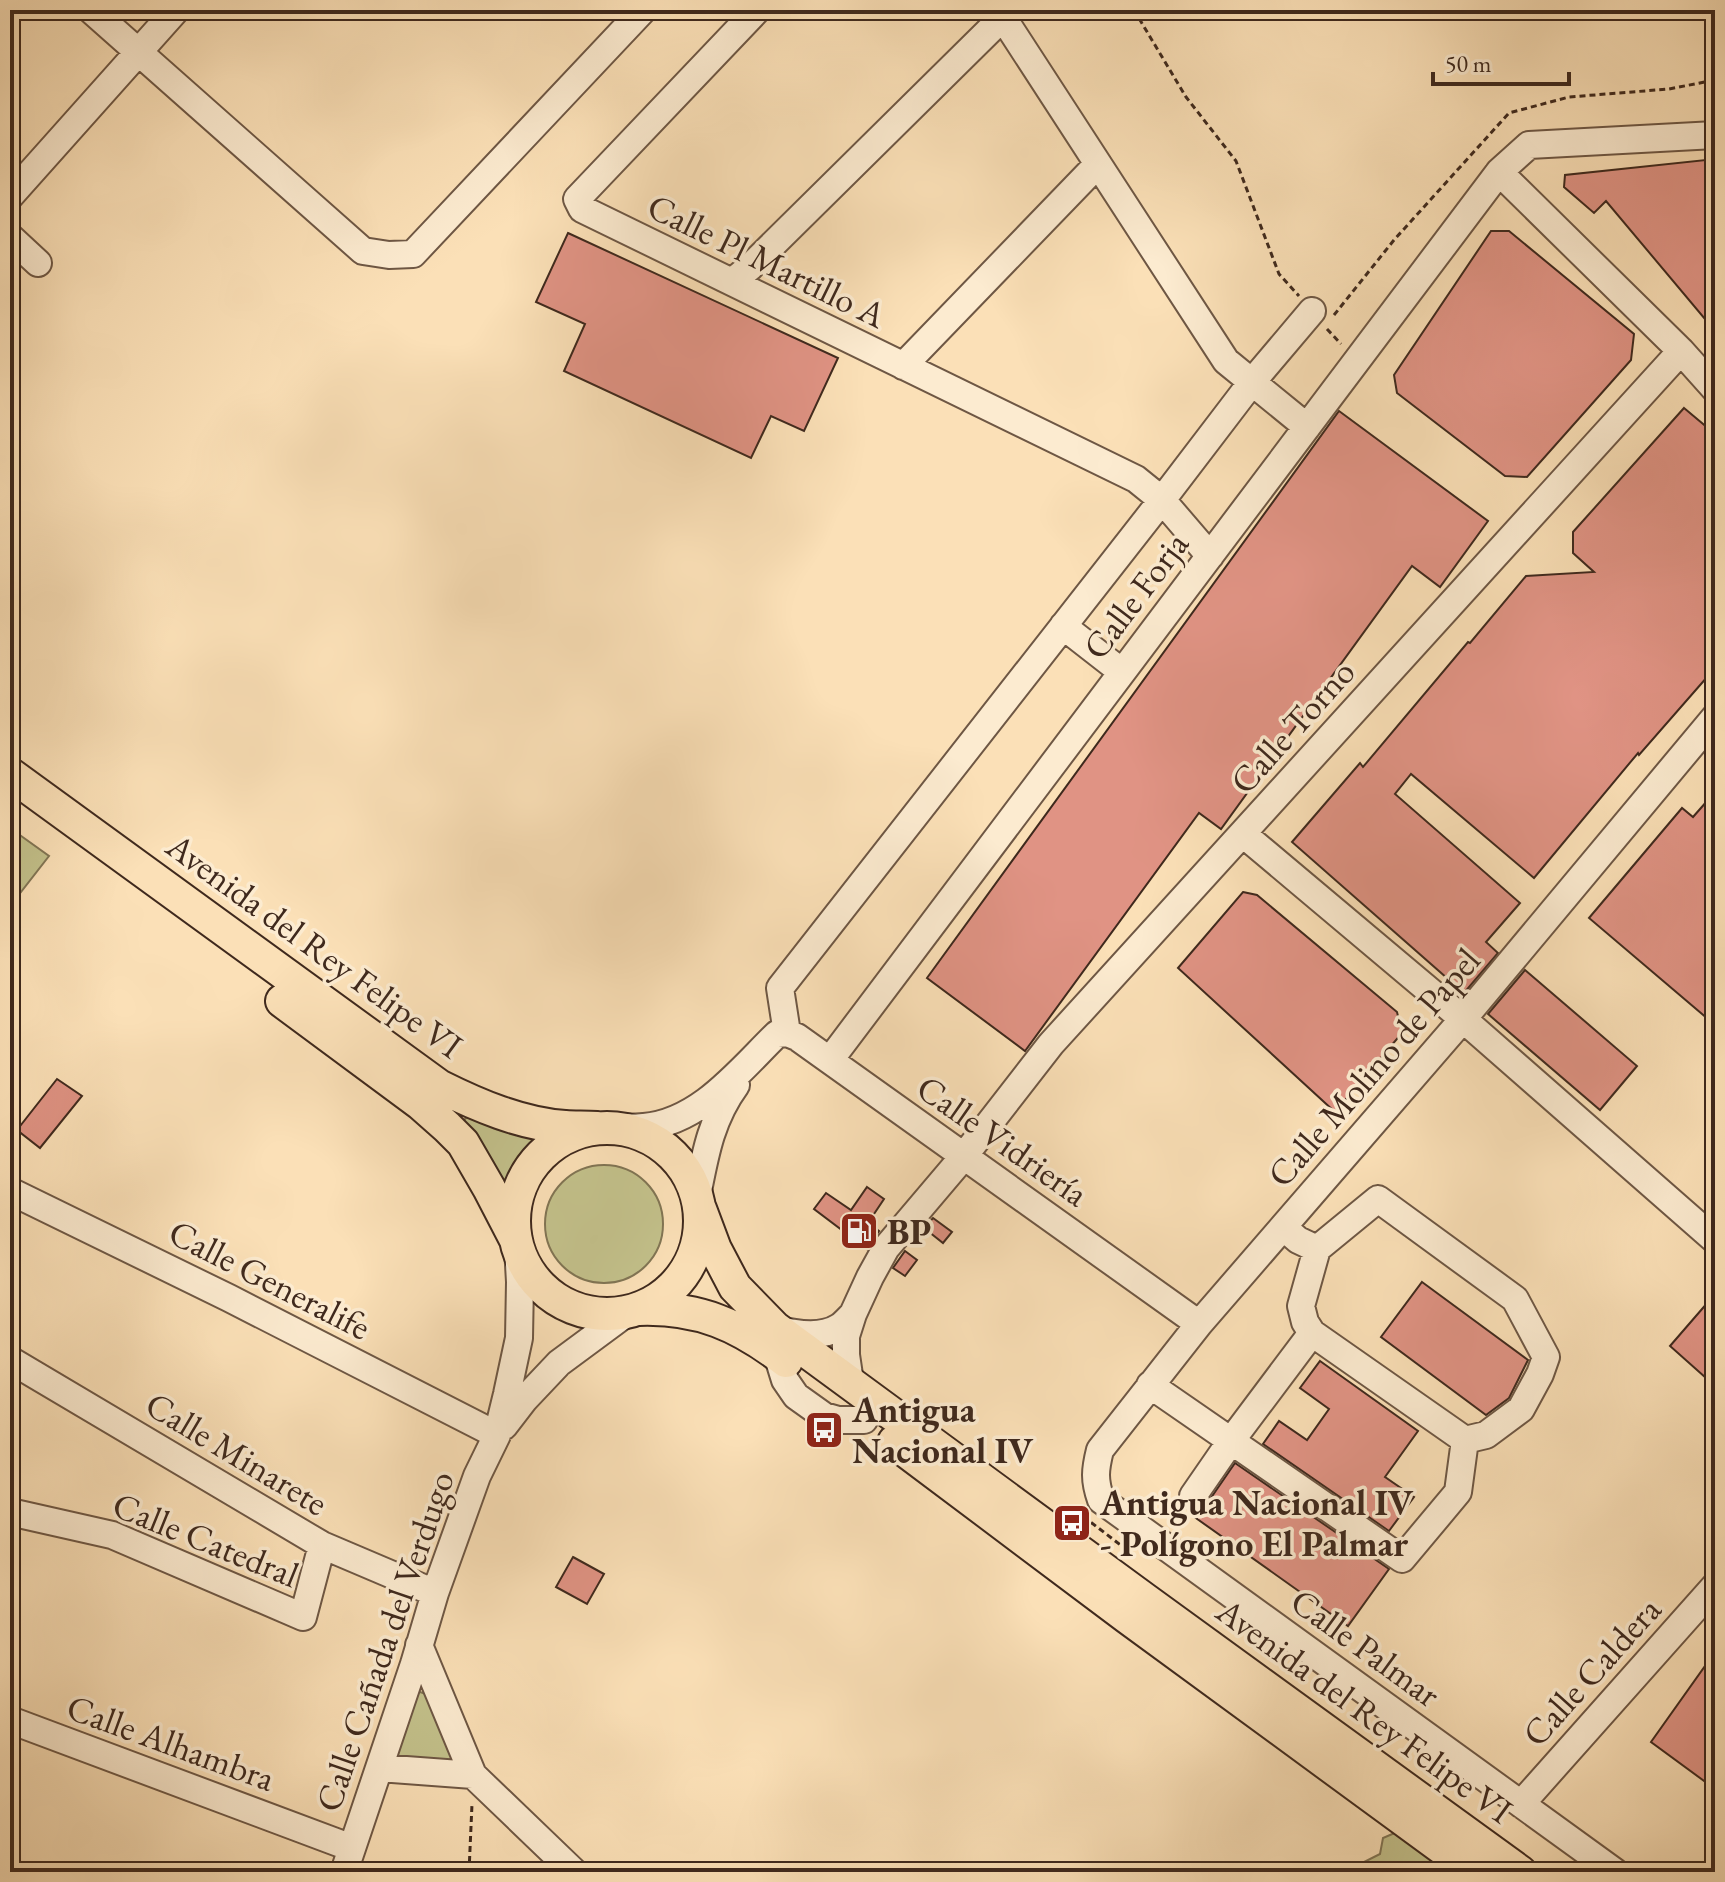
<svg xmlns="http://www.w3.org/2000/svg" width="1725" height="1882" font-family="'EB Garamond',serif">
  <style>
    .green { fill: #c3c18b; stroke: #817554; stroke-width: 2 }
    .building { fill: #e09384; stroke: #3f291d; stroke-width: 2 }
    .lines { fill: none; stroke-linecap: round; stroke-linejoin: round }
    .minor-casing { stroke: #6e5744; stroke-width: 30 }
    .major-casing { stroke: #3f291d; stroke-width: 36 }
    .path { stroke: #3f291d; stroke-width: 3; stroke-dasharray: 6 4; stroke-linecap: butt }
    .minor { stroke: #fcebd0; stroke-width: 26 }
    .major { stroke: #fbe0b7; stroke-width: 32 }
    .labels { text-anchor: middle; stroke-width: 7; stroke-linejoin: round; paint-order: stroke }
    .street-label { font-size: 36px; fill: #3f291d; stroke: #fcebd0 }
    .poi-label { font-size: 36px; font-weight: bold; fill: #3f291d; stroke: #fcebd0; text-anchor: start }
  </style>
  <rect width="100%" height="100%" fill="#fbe0b7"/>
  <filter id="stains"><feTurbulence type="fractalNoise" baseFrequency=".0025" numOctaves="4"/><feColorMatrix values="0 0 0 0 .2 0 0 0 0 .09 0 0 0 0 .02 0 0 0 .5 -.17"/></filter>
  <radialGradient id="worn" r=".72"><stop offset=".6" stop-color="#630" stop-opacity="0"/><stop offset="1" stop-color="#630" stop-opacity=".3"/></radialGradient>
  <path class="green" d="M10 828 49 856 10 906Z
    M471 1112 543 1136 518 1162 502 1188 459 1126Z
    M545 1224a59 59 0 1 1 118 0a59 59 0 1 1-118 0Z
    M417 1691 426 1694 457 1756 450 1764 396 1758Z
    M1397 1832 1447 1872H1349L1352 1868 1380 1854 1383 1838Z"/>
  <path class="building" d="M1715 159V331L1606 201 1594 213 1564 187 1565 175Z
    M1491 231H1509L1634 334 1631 360 1527 477 1505 476 1397 393 1394 375Z
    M568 233 838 358 804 431 771 416 751 458 564 371 585 324 536 302Z
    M1684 408 1715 434V668L1639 755 1638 753 1534 878 1411 774 1395 794 1520 903 1486 942 1498 953 1464 993 1292 842 1360 763 1363 767 1468 642 1470 643 1526 576 1594 572 1573 553V532Z
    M1339 411 1488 521 1440 587 1412 566 1221 829 1199 813 1025 1051 927 978Z
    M1715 792V1025L1589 918 1682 808 1693 817Z
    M1243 892 1257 895 1397 1012 1402 1033 1335 1112 1178 968Z
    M1525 970 1637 1066 1600 1110 1488 1014Z
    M57 1079 82 1096 40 1148 17 1130Z
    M867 1187 884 1199 868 1223 879 1231 867 1249 814 1209 826 1193 851 1210Z
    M933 1218 952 1232 943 1243 924 1228Z
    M905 1251 917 1260 905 1276 893 1268Z
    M1422 1282 1528 1360 1509 1398 1486 1415 1381 1337Z
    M1715 1294V1386L1670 1346Z
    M1320 1361 1418 1431 1385 1477 1414 1497 1389 1531 1263 1444 1279 1421 1307 1440 1329 1409 1300 1388Z
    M1235 1463 1389 1569 1348 1626 1193 1516 1196 1511 1206 1505Z
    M573 1557 604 1574 587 1604 556 1587Z
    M1715 1652V1789L1651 1742Z"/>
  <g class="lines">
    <defs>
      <path id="minor" d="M91 10 363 251 389 255 413 254 643 10
        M757 10 577 199 582 209 1136 479 1162 500 1210 556
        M998 10 1226 361 1307 427
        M1499 172 1681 351 1715 389
        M10 196 176 10
        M10 237 38 263
        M732 282 750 267 1003 17
        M903 366 1098 164
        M1063 626 1122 672
        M1243 834 1463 1019 1715 1240
        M787 1033 780 988 1162 500 1252 382 1312 311
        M830 1060 1499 172 1529 145 1715 135
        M619 1127C627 1127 636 1128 644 1127 700 1122 739 1071 777 1034L787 1033 797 1037 1199 1324
        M10 1191 229 1298 497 1435
        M697 1196C705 1155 711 1119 736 1085
        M1283 1227 1298 1240 1317 1249 1378 1199 1515 1299 1546 1357 1540 1374 1521 1409 1486 1435 1465 1440 1312 1333 1305 1322 1301 1306 1317 1249
        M776 1329C795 1334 822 1338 839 1327 844 1324 849 1318 853 1314
        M777 1354 785 1380 796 1396 824 1416 838 1420H864
        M10 1360 322 1545 435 1593
        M850 1382 846 1355V1336L853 1314 870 1277 886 1248 964 1156 1051 1044 1681 351
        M1150 1385 1402 1559 1458 1492 1465 1440
        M504 1426 524 1400 559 1363 628 1312
        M1193 1496 1231 1441 1312 1333
        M10 1512 112 1535 303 1617 322 1545
        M419 1645 473 1775 574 1872
        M10 1720 352 1848
        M379 1768 473 1775
        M1521 1804 1715 1586
        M344 1872 414 1664 435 1593 477 1476 497 1435 507 1394 519 1338 520 1282 518 1247
        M1615 1872 1101 1500C1094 1480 1095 1470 1100 1450L1199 1324 1463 1019 1715 717"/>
      <path id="major" d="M10 774 439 1086C477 1105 521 1124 565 1127 575 1128 586 1127 596 1128
        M282 1001 421 1104 447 1127 463 1143 489 1188 516 1240
        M514 1221a93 93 0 1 1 186 0a93 93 0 1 1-186 0Z
        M700 1209 715 1249 735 1287 775 1328 1144 1599 1520 1872
        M639 1309C699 1307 739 1325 786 1361
        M894 1442 1127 1617 1475 1872"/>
    </defs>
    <use href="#minor" class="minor-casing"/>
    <use href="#major" class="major-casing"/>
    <path class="path" d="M1134 10 1186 97 1236 161 1279 274 1299 296
      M1334 315 1394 240 1509 113 1569 97 1669 89 1715 80
      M1327 329 1341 344
      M1073 1516 1084 1517 1131 1553 1134 1559
      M469 1872 472 1804"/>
    <use href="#minor" class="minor"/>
    <use href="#major" class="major"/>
  </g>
  <defs>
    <symbol id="fuel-square" viewBox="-11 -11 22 22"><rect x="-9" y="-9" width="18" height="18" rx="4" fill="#8f2418" stroke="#fcebd0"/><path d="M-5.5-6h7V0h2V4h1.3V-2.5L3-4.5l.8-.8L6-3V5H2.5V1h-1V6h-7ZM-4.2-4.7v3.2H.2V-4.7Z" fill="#fff"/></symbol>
    <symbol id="bus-square" viewBox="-11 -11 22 22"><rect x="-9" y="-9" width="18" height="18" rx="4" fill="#8f2418" stroke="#fcebd0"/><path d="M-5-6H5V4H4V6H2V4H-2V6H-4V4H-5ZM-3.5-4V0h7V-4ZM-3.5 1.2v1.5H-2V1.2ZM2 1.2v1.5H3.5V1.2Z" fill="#fff"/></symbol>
  </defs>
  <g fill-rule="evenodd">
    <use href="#fuel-square" x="837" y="1209" width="44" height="44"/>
    <use href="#bus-square" x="802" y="1408" width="44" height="44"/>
    <use href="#bus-square" x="1050" y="1501" width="44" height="44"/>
  </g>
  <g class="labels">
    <g class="street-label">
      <text transform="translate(767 260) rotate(26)" y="13">Calle Pl Martillo A</text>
      <text transform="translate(1135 595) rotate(-53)" y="13">Calle Forja</text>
      <text transform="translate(1292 726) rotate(-48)" y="13">Calle Torno</text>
      <text transform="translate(315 945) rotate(36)" y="13">Avenida del Rey Felipe VI</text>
      <text transform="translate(1373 1067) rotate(-49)" y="13">Calle Molino de Papel</text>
      <text transform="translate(1003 1140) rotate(35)" y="13">Calle Vidriería</text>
      <text transform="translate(270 1279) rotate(27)" y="13">Calle Generalife</text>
      <text transform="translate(237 1453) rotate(31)" y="13">Calle Minarete</text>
      <text transform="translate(206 1539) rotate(22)" y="13">Calle Catedral</text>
      <text transform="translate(384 1641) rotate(-71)" y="13">Calle Cañada del Verdugo</text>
      <text transform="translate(1366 1647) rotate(36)" y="13">Calle Palmar</text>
      <text transform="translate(1591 1671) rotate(-48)" y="13">Calle Caldera</text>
      <text transform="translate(1365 1710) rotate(36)" y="13">Avenida del Rey Felipe VI</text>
      <text transform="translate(171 1742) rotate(20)" y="13">Calle Alhambra</text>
    </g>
    <g class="poi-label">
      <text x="887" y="1244">BP</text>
      <text x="852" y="1422">Antigua<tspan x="852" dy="41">Nacional IV</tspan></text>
      <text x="1100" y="1515">Antigua Nacional IV<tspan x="1100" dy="41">- Polígono El Palmar</tspan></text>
    </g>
  </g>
  <rect width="1725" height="1882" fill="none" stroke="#fbe0b7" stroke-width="40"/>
  <rect x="12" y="12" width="1701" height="1858" fill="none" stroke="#3f291d" stroke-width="4"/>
  <rect x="20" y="20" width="1685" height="1842" fill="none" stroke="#3f291d" stroke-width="2"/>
  <path d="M1433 72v12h136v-12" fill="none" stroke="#3f291d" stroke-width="4"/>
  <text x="1445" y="72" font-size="24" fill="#3f291d" stroke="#fcebd0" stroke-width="6" paint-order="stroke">50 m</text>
  <rect width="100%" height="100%" filter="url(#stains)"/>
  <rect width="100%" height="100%" fill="url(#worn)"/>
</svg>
